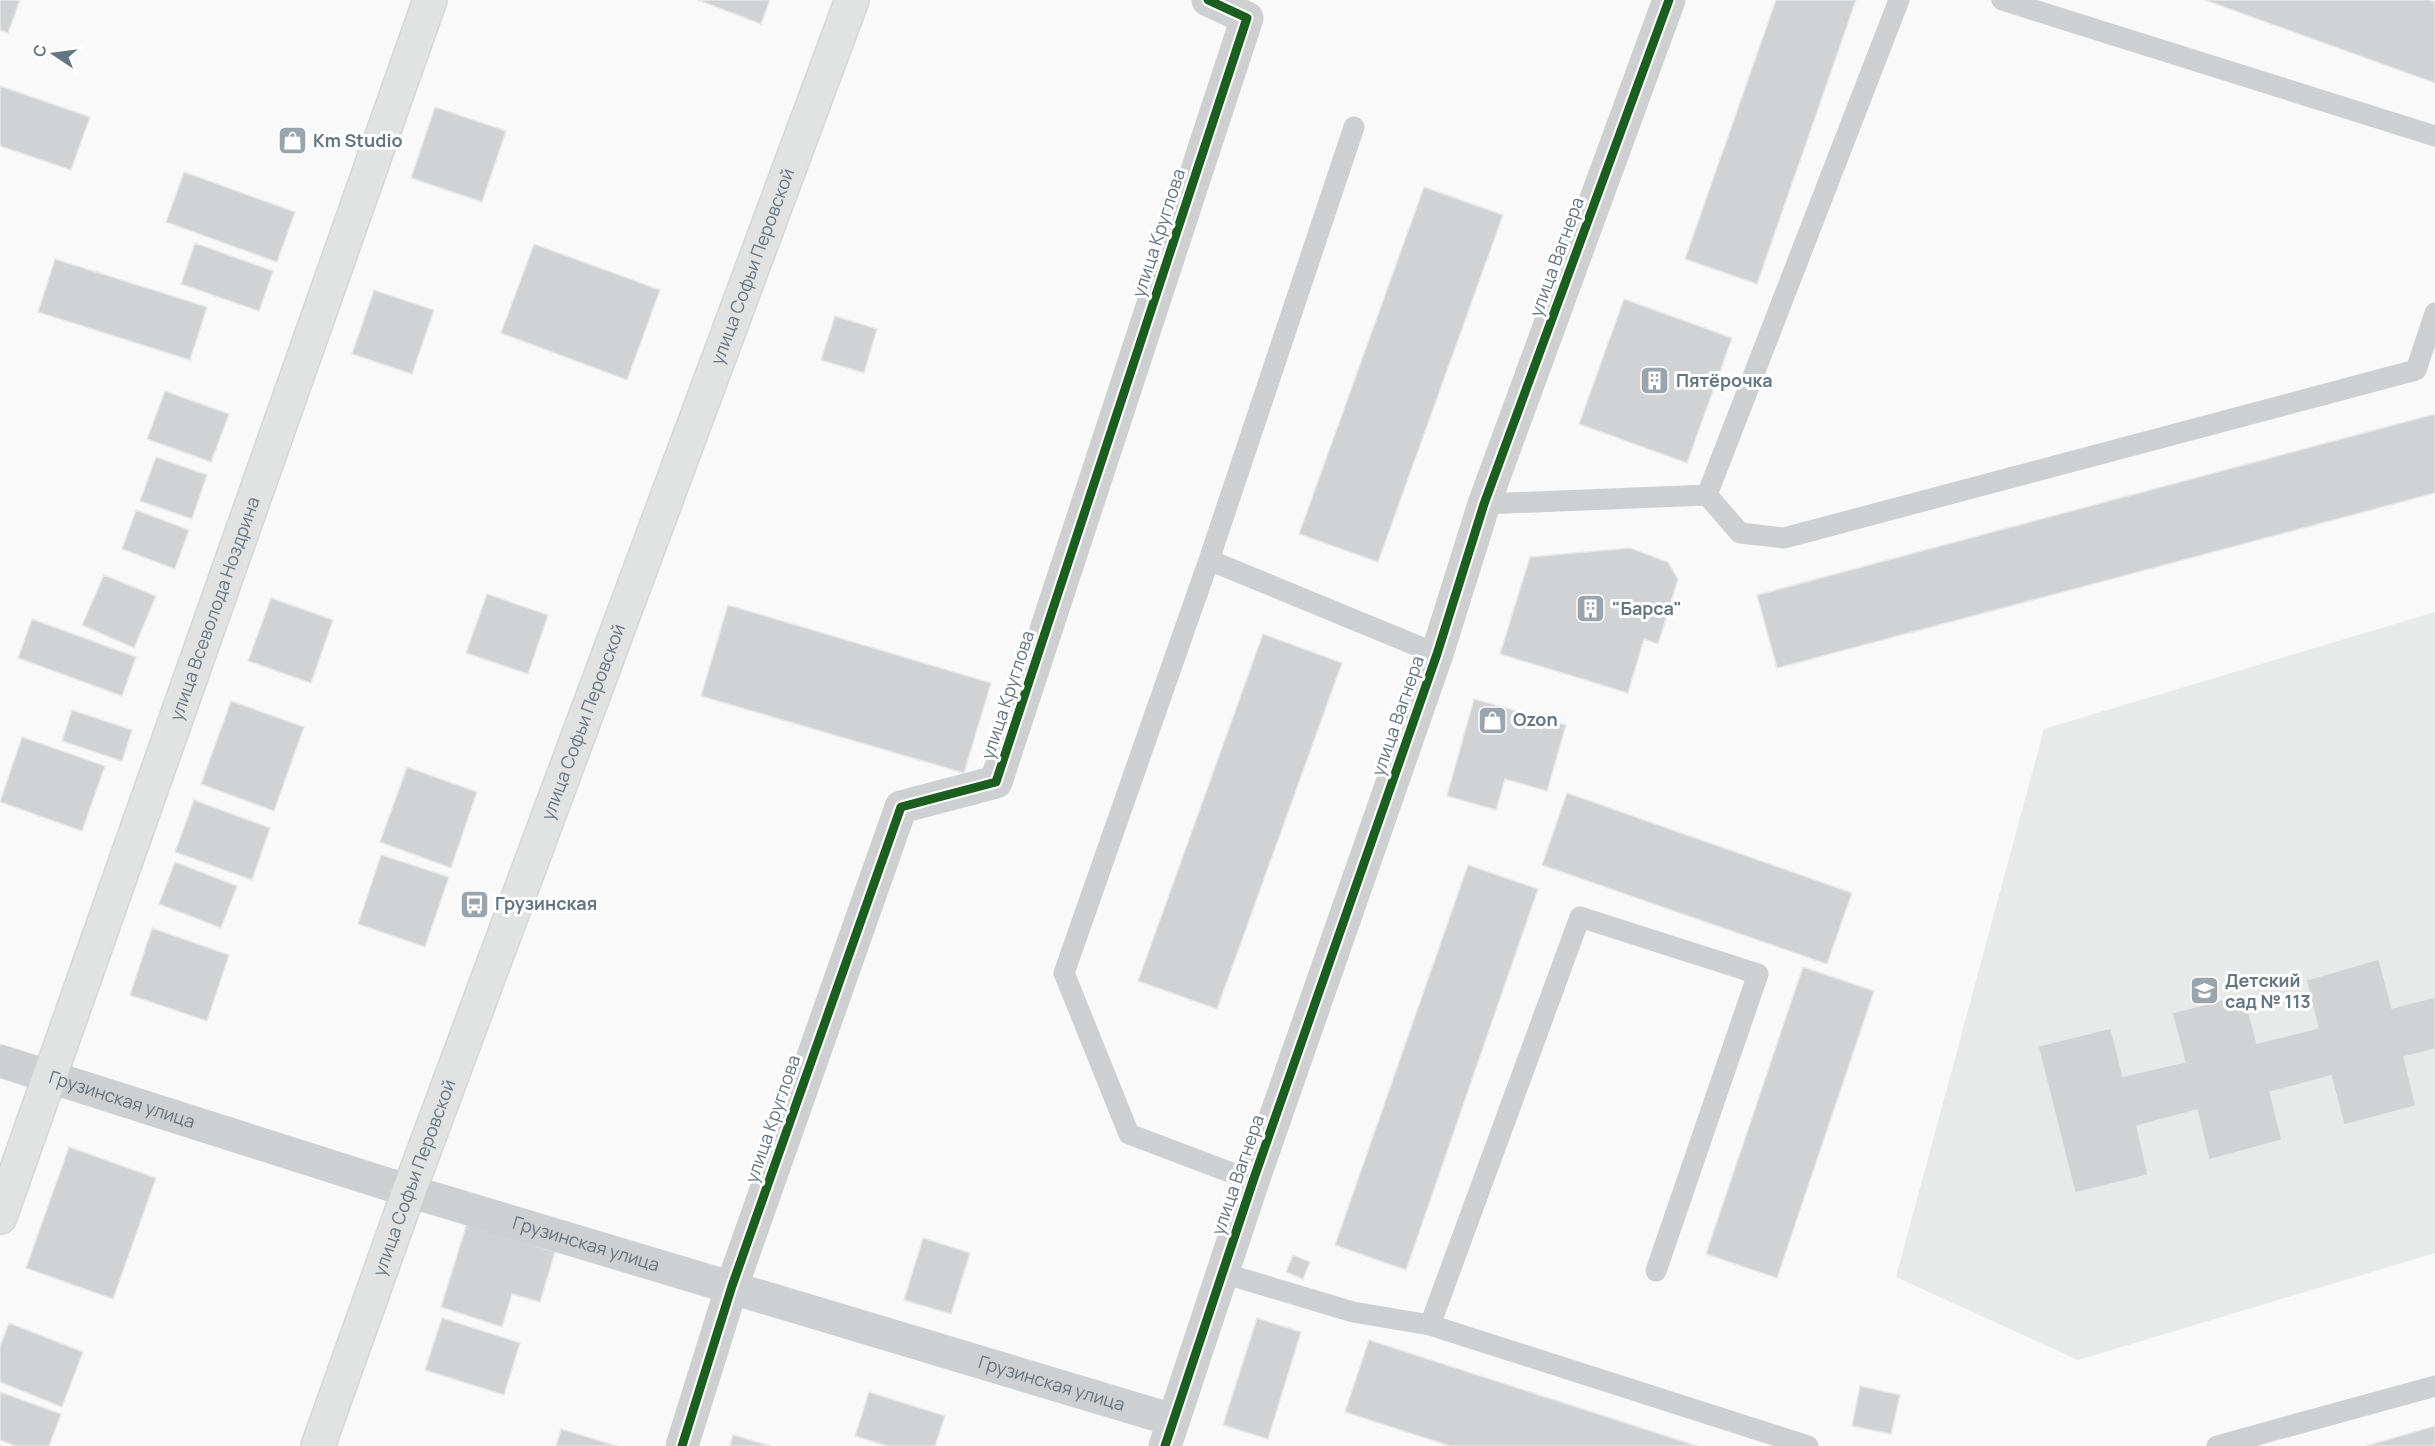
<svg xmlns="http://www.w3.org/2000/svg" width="2435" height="1446" font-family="Manrope,sans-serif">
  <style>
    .built { fill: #e8e9e9 }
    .building { fill: #d0d2d3; stroke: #e8e8e8; stroke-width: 1.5 }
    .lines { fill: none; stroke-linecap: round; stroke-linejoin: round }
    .secondary-casing { stroke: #d5d6d7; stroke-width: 36 }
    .service { stroke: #cecfd0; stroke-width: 21 }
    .minor { stroke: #cecfd0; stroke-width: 33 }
    .secondary { stroke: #e1e2e2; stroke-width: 33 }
    .cycleway-casing { stroke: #fff; stroke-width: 13 }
    .cycleway { stroke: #1b5e20; stroke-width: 9 }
    .labels { text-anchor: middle; stroke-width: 6; stroke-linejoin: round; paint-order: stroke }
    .poi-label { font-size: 18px; font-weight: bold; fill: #657683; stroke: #fff; text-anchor: start }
    .street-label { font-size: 18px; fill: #657683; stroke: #fff }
  </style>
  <rect width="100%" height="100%" fill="#f9f9f9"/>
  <path class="built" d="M2435 612V1253L2078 1360 1896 1277 2044 729Z"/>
  <path class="building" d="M0 0H20L8 33 0 30Z
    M698 0H770L761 24Z
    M1776 0H1856L1757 284 1685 259Z
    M2205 0H2430L2435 2V83Z
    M0 86 90 117 71 170 0 146Z
    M435 107 506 131 482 202 411 178Z
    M184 172 295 212 277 262 166 222Z
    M1424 187 1503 215 1378 562 1299 534Z
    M195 243 273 271 259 311 181 284Z
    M534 244 660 290 627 380 501 333Z
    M55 259 207 307 190 360 38 312Z
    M374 290 434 310 412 374 352 354Z
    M1624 299 1732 338 1687 463 1579 424Z
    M835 316 877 329 864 373 821 360Z
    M165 391 229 414 211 462 147 439Z
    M2435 414V493L1777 668 1757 595Z
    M156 457 207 475 192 519 140 501Z
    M136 510 189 530 175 569 122 549Z
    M1630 548 1668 562 1678 579 1658 644 1644 639 1628 693 1500 654 1530 557Z
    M104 575 156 596 134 648 82 625Z
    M487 594 548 615 528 674 466 653Z
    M271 598 333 620 311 683 248 661Z
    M728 605 991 683 964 773 701 696Z
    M32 619 136 657 122 696 18 658Z
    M1263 634 1342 663 1217 1009 1138 981Z
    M1474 699 1566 725 1547 791 1505 779 1496 810 1447 796Z
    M231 701 304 727 274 811 201 784Z
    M72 710 132 730 122 761 62 741Z
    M22 737 105 766 82 831 0 802Z
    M407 767 477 792 451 868 380 842Z
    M1567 793 1852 893 1827 964 1542 865Z
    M194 800 270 828 252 880 175 852Z
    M381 855 449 877 425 947 358 924Z
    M175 862 237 886 221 928 159 904Z
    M1468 865 1538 889 1406 1270 1335 1245Z
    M152 928 229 955 207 1021 130 995Z
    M2379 959 2392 1008 2435 997V1049L2404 1057 2416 1106 2344 1125 2331 1076 2270 1092 2282 1140 2209 1160 2197 1110 2137 1126 2148 1175 2075 1193 2038 1046 2111 1028 2123 1076 2185 1062 2172 1013 2244 994 2257 1043 2318 1028 2306 980Z
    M1803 967 1874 991 1777 1278 1706 1254Z
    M69 1147 156 1178 113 1299 26 1268Z
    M467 1223 555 1252 540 1302 512 1294 502 1327 441 1307Z
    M923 1238 970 1253 951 1314 904 1300Z
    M1293 1255 1310 1262 1303 1279 1286 1272Z
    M442 1318 520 1343 504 1395 425 1370Z
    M1257 1318 1301 1332 1268 1439 1223 1425Z
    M9 1323 83 1352 62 1407 0 1382V1346Z
    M1369 1340 1697 1446H1450L1345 1412Z
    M1860 1386 1900 1395 1891 1434 1852 1426Z
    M0 1392 61 1414 49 1446H16L0 1440Z
    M869 1392 945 1416 935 1446H887L855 1436Z
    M2435 1426V1446H2366Z
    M561 1429 617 1446H556Z
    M733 1435 771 1446H730Z"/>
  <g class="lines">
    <defs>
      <g id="secondary">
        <path id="s2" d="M0 1217 430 0"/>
        <path id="s3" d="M318 1446 409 1191 852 0"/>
      </g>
    </defs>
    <use href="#secondary" class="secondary-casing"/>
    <path class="service" d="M2002 0 2435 136
      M1354 127 1209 560 1437 654
      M1707 495 1740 533 1784 538 2416 370 2435 313
      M1707 495 1899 0
      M1484 504 1707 495
      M1209 560 1064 973 1129 1134 1253 1181
      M1223 1273 1353 1312 1430 1325 1580 917 1758 974 1656 1271
      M1430 1325 1808 1446
      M2217 1446 2435 1386"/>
    <g class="minor">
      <path id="s1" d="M0 1061 409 1191 1173 1420"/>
      <path d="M682 1446 732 1286 901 807 996 782 1247 18 1208 0"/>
      <path d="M1165 1446 1253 1181 1437 654 1484 504 1669 0"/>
    </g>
    <use href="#secondary" class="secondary"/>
    <defs>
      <path id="cycleway" d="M682 1446 732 1286 901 807 996 782 1247 18 1208 0
        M1165 1446 1253 1181 1437 654 1484 504 1669 0"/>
    </defs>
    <use href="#cycleway" class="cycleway-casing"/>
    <use href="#cycleway" class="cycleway"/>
  </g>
  <defs>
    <symbol id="shop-square" viewBox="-11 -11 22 22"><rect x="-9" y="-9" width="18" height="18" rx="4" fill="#99a4ac" stroke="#fff"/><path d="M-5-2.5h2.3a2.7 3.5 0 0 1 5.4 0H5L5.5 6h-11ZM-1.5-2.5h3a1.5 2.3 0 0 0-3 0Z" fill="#fff"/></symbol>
    <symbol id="building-square" viewBox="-11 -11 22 22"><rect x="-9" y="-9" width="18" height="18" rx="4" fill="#99a4ac" stroke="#fff"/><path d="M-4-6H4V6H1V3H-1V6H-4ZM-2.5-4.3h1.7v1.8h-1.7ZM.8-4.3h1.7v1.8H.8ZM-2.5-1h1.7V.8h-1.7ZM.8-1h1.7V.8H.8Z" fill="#fff"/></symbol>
    <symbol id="bus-square" viewBox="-11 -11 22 22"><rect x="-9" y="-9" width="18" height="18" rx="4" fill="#99a4ac" stroke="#fff"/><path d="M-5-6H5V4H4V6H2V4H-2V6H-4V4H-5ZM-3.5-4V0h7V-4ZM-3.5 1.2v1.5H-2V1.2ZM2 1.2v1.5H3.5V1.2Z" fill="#fff"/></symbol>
    <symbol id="school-square" viewBox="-11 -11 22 22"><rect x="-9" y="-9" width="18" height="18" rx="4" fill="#99a4ac" stroke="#fff"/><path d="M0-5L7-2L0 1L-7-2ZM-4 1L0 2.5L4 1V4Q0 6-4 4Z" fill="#fff"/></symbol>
  </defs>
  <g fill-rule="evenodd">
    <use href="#shop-square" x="276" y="124" width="33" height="33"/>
    <use href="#building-square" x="1638" y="364" width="33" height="33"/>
    <use href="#building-square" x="1574" y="592" width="33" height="33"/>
    <use href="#shop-square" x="1476" y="704" width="33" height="33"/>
    <use href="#bus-square" x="458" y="888" width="33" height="33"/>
    <use href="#school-square" x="2188" y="974" width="33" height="33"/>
  </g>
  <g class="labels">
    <g class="poi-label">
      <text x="313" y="147">Кm Studio</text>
      <text x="1676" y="387">Пятёрочка</text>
      <text x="1612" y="615">"Барса"</text>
      <text x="1513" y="726">Ozon</text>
      <text x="495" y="910">Грузинская</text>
      <text x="2225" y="987">Детский<tspan x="2225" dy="21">сад № 113</tspan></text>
    </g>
    <g class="street-label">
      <text transform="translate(1159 233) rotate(-72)" y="6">улица Круглова</text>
      <text transform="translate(1557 257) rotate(-70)" y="6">улица Вагнера</text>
      <text dy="6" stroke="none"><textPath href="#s3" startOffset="1257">улица Софьи Перовской</textPath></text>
      <text dy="6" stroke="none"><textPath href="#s2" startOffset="645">улица Всеволода Ноздрина</textPath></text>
      <text transform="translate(1008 695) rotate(-72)" y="6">улица Круглова</text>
      <text transform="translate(1398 716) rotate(-71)" y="6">улица Вагнера</text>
      <text dy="6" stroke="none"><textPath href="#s3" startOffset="771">улица Софьи Перовской</textPath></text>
      <text dy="6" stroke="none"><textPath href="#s1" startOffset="128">Грузинская улица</textPath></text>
      <text transform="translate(773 1119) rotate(-71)" y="6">улица Круглова</text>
      <text transform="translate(1238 1175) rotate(-71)" y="6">улица Вагнера</text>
      <text dy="6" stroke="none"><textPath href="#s3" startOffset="285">улица Софьи Перовской</textPath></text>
      <text dy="6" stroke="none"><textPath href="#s1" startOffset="614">Грузинская улица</textPath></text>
      <text dy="6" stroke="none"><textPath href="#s1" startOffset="1100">Грузинская улица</textPath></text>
    </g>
  </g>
  <g transform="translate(54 54) rotate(283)" stroke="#ffffff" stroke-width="4.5" paint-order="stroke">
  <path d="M0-4.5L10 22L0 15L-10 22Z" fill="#657683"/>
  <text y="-9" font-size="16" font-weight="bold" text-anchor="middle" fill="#657683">С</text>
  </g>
</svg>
